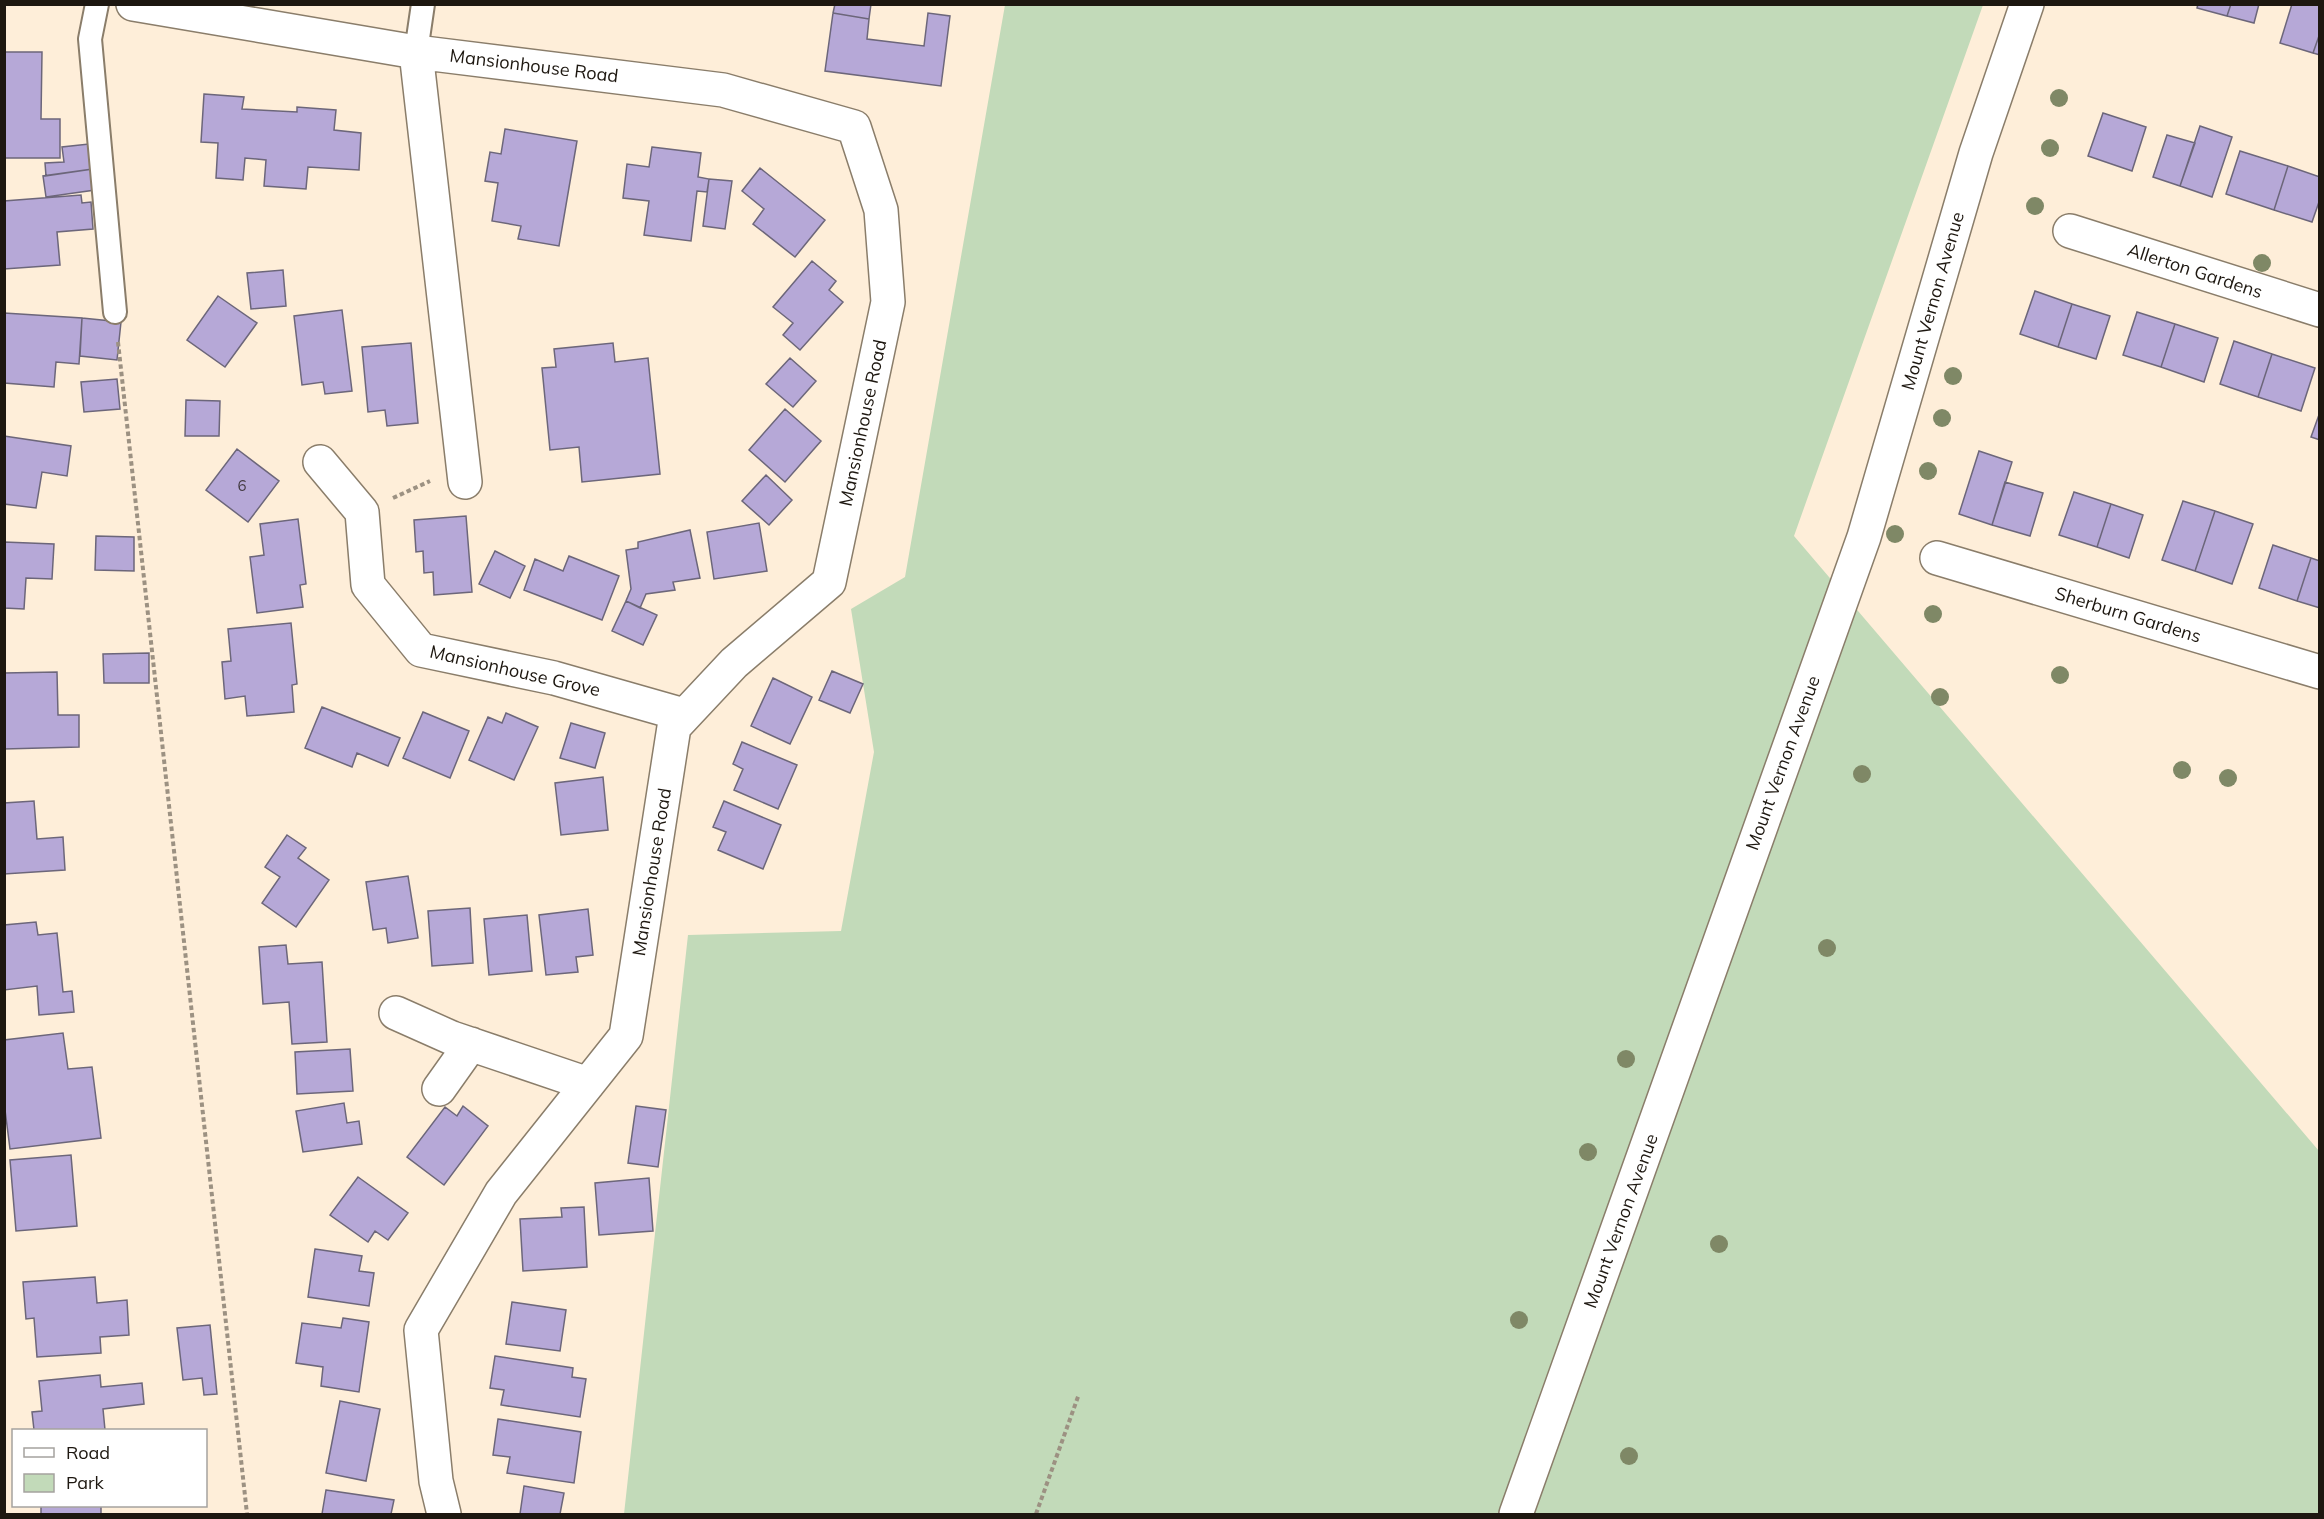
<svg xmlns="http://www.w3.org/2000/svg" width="2324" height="1519" font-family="Mulish,sans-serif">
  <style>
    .green { fill: #c2dab9 }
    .building { fill: #b6a8d7; stroke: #6c667a; stroke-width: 1.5 }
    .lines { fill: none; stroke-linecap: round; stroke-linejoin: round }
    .service-casing { stroke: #8a7d6a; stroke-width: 26 }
    .minor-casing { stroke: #8a7d6a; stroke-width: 36 }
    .secondary-casing { stroke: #8a7d6a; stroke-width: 36 }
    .path { stroke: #9c9182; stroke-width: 4; stroke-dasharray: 4.5 3; stroke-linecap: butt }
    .service { stroke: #fff; stroke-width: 22 }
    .minor { stroke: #fff; stroke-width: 33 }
    .secondary { stroke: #fff; stroke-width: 33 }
    .tree { fill: #7f8866 }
    .labels { text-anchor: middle; stroke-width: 4.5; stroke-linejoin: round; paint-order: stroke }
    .number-label { font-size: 15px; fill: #433b42 }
    .street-label { font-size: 18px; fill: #1d1710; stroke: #fff }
  </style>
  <rect width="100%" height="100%" fill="#feeed9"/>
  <path class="green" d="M1005 5H1983L1794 536 2319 1151V1514H624L688 935 841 931 874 752 851 609 905 577Z"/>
  <path class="building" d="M835 4H871L869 19 833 13Z
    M2198 4H2231L2227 16 2197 8Z
    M2231 4H2259L2254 23 2227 16Z
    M2292 4H2320V33L2313 53 2280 43Z
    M833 13 869 19 867 39 924 46 928 13 950 16 941 86 825 71Z
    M2320 33V55L2313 53Z
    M4 52H42L41 119H60V158H4Z
    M204 94 244 97 242 109 297 112V107L336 110 334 130 361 133 359 170 308 167 306 189 264 186 266 160 245 158 243 180 216 178 218 143 201 142Z
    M2103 113 2146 127 2132 171 2088 156Z
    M2200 126 2232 137 2212 197 2180 186Z
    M505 129 577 141 559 246 518 239 521 226 492 221 498 183 485 181 490 152 501 154Z
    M2167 135 2195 143 2180 186 2153 177Z
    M98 143 99 168 46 176 45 163 64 162 62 147Z
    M652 147 701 153 698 177 709 179 707 192 697 191 691 241 644 235 649 201 623 198 627 164 649 167Z
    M2240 151 2288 166 2274 210 2226 194Z
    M2288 166 2320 177V199L2312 222 2274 210Z
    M99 168 102 189 46 197 43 176Z
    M760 168 825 220 795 257 753 224 764 209 742 191Z
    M709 179 732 181 725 229 703 226Z
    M81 195 82 203 91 202 93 229 57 232 60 265 4 269V201Z
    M812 261 836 281 829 290 843 302 800 350 783 335 793 323 773 307Z
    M283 270 286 306 251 309 247 273Z
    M2035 291 2072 304 2058 347 2020 334Z
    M218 296 257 323 225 367 187 340Z
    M2072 304 2110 316 2096 359 2058 347Z
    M342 310 352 391 325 394 323 382 302 385 294 316Z
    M2137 312 2175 324 2161 367 2123 355Z
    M4 313 82 318 79 364 56 362 54 387 4 383Z
    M82 318 121 322 117 360 80 356Z
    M2175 324 2218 338 2204 382 2161 367Z
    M2234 341 2272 354 2258 397 2220 384Z
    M411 343 418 423 387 426 385 410 368 412 362 347Z
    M613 343 615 362 648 358 660 474 582 482 579 447 550 450 542 368 556 367 554 349Z
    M2272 354 2315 368 2301 411 2258 397Z
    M790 358 816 381 793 407 766 384Z
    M117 379 120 409 84 412 81 382Z
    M186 400 220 401 219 436H185Z
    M785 409 821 441 785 482 749 450Z
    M2320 412V440L2311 437Z
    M4 436 71 446 67 476 42 472 36 508 4 504Z
    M237 449 279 481 248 522 206 490Z
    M1979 451 2012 462 1992 525 1959 514Z
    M766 475 792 500 769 525 742 501Z
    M2005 482 2043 493 2030 536 1992 525Z
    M2074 492 2111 504 2097 547 2059 535Z
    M2183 501 2215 511 2195 571 2162 560Z
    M2111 504 2143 515 2129 558 2097 547Z
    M2215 511 2253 524 2232 584 2195 571Z
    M466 516 472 592 434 595 433 572 424 573 423 551 416 552 414 520Z
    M298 519 306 584 300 585 303 607 257 613 250 557 264 555 260 524Z
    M759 523 767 571 714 579 707 532Z
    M690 530 700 578 673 582 675 590 646 594 640 608 626 601 631 589 626 550 638 548V542Z
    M96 536 134 537V571L95 570Z
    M4 542 54 544 52 579 26 578 24 609 4 608Z
    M2273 545 2311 558 2297 601 2259 588Z
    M495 551 525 566 510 598 479 584Z
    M569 556 619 576 602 620 524 590 535 559 563 571Z
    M2311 558 2320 561V608L2297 601Z
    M626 601 657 615 643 645 612 631Z
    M291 623 297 684 292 685 294 712 247 716 245 696 225 699 222 662 231 661 228 629Z
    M149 653V683H104L103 654Z
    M832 671 863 684 850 713 819 700Z
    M57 672 58 715H79V747L4 749V673Z
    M773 678 812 697 790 744 751 726Z
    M322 707 400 738 388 766 357 753 352 767 305 748Z
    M423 712 469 731 450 778 403 758Z
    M506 713 538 727 514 780 469 760 488 717 502 723Z
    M571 723 605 733 595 768 560 758Z
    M742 742 797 765 778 809 734 790 743 769 733 764Z
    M603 777 608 830 561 835 555 783Z
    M34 801 37 839 63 837 65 870 4 874V803Z
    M724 801 781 825 763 869 718 850 726 832 713 827Z
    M287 835 306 848 298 858 329 880 296 927 262 903 280 877 265 867Z
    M408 876 418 938 388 943 386 928 373 930 366 882Z
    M470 908 473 963 432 966 428 911Z
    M588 909 593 955 576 957 578 972 546 975 539 915Z
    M527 915 532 971 489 975 484 919Z
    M36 922 38 935 57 933 63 992 72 991 74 1012 39 1015 37 986 4 990V925Z
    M286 945 288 964 322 962 327 1042 292 1044 289 1002 263 1004 259 947Z
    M63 1033 68 1069 92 1067 101 1138 10 1149 4 1102V1040Z
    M350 1049 353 1091 297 1094 295 1052Z
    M344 1103 347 1123 359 1121 362 1144 303 1152 296 1111Z
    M463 1106 488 1126 444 1185 407 1157 445 1107 457 1116Z
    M636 1106 666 1110 658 1167 628 1163Z
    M71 1155 77 1226 16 1231 10 1160Z
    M358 1177 408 1213 388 1240 375 1231 368 1242 330 1215Z
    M649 1178 653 1231 599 1235 595 1183Z
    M584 1207 587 1267 523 1271 520 1219 562 1217 561 1208Z
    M315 1249 362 1256 359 1271 374 1273 369 1306 308 1297Z
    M95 1277 97 1303 127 1300 129 1335 100 1337 101 1353 37 1357 34 1318 26 1319 23 1282Z
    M512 1302 566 1310 560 1351 506 1344Z
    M343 1318 369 1322 359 1392 321 1386 323 1367 296 1363 302 1323 341 1328Z
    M210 1325 217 1394 204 1395 202 1378 183 1380 177 1328Z
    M495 1356 573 1368 572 1377 586 1379 580 1417 501 1405 504 1390 490 1388Z
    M100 1375 101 1387 142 1383 144 1404 103 1409 105 1430H34L32 1412 42 1411 39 1381Z
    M340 1401 380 1409 366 1481 326 1473Z
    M498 1419 581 1432 574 1483 507 1473 510 1457 493 1455Z
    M524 1486 564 1493 560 1514H520Z
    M326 1490 394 1500 391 1514H322Z
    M41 1506H101V1514H41Z"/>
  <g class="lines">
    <defs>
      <path id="service" d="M97 4 90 39 115 312
        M416 52 423 4"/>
      <path id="minor" d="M133 4 416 52 723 90 854 127 881 210 888 302 829 582 734 663 674 727 626 1036 501 1193 421 1330 436 1481 444 1514
        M416 52 465 482
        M2070 231 2320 310
        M320 462 362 512 368 585 421 650 554 678 684 715
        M1937 558 2320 672
        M396 1013 452 1038 588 1084
        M439 1089 471 1044"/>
      <path id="secondary" d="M1516 1514 1864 537 1976 153 2027 4"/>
    </defs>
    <use href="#service" class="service-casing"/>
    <use href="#minor" class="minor-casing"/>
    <use href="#secondary" class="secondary-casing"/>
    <path class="path" d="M118 342 247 1514
      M393 498 430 481
      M1036 1514 1079 1394"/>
    <use href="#service" class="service"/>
    <use href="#minor" class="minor"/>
    <use href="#secondary" class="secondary"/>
  </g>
  <g class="tree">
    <circle cx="2059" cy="98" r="9"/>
    <circle cx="2050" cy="148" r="9"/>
    <circle cx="2035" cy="206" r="9"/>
    <circle cx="2262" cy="263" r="9"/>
    <circle cx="1953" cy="376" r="9"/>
    <circle cx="1942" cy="418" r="9"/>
    <circle cx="1928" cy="471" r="9"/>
    <circle cx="1895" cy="534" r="9"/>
    <circle cx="1933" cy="614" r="9"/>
    <circle cx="2060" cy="675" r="9"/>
    <circle cx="1940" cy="697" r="9"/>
    <circle cx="2182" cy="770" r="9"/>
    <circle cx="1862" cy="774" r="9"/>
    <circle cx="2228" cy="778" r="9"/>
    <circle cx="1827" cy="948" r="9"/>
    <circle cx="1626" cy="1059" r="9"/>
    <circle cx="1588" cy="1152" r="9"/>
    <circle cx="1719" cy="1244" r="9"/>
    <circle cx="1519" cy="1320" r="9"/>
    <circle cx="1629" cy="1456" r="9"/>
  </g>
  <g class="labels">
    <g class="number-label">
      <text x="242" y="491">6</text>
    </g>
    <g class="street-label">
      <text transform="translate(534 66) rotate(7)" y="6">Mansionhouse Road</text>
      <text transform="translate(2195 271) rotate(18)" y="6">Allerton Gardens</text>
      <text transform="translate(1933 301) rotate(-74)" y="6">Mount Vernon Avenue</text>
      <text transform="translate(863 423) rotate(-78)" y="6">Mansionhouse Road</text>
      <text transform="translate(2128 615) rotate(17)" y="6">Sherburn Gardens</text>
      <text transform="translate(515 671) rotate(13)" y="6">Mansionhouse Grove</text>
      <text transform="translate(1783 763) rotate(-70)" y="6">Mount Vernon Avenue</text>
      <text transform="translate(652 872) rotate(-81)" y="6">Mansionhouse Road</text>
      <text transform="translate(1621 1221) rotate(-70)" y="6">Mount Vernon Avenue</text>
    </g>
  </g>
  <rect width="2324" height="1519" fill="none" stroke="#1d1710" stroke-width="12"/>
  <rect x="12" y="1429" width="195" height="78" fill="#ffffff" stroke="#a5a29f" stroke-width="1.5"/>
  <rect x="24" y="1448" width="30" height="9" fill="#ffffff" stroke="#a5a29f" stroke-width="1.5"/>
  <text x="66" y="1459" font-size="18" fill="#1d1710">Road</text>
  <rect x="24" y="1474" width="30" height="18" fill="#c2dab9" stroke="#a5a29f" stroke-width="1.5"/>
  <text x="66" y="1489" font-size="18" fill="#1d1710">Park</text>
</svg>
